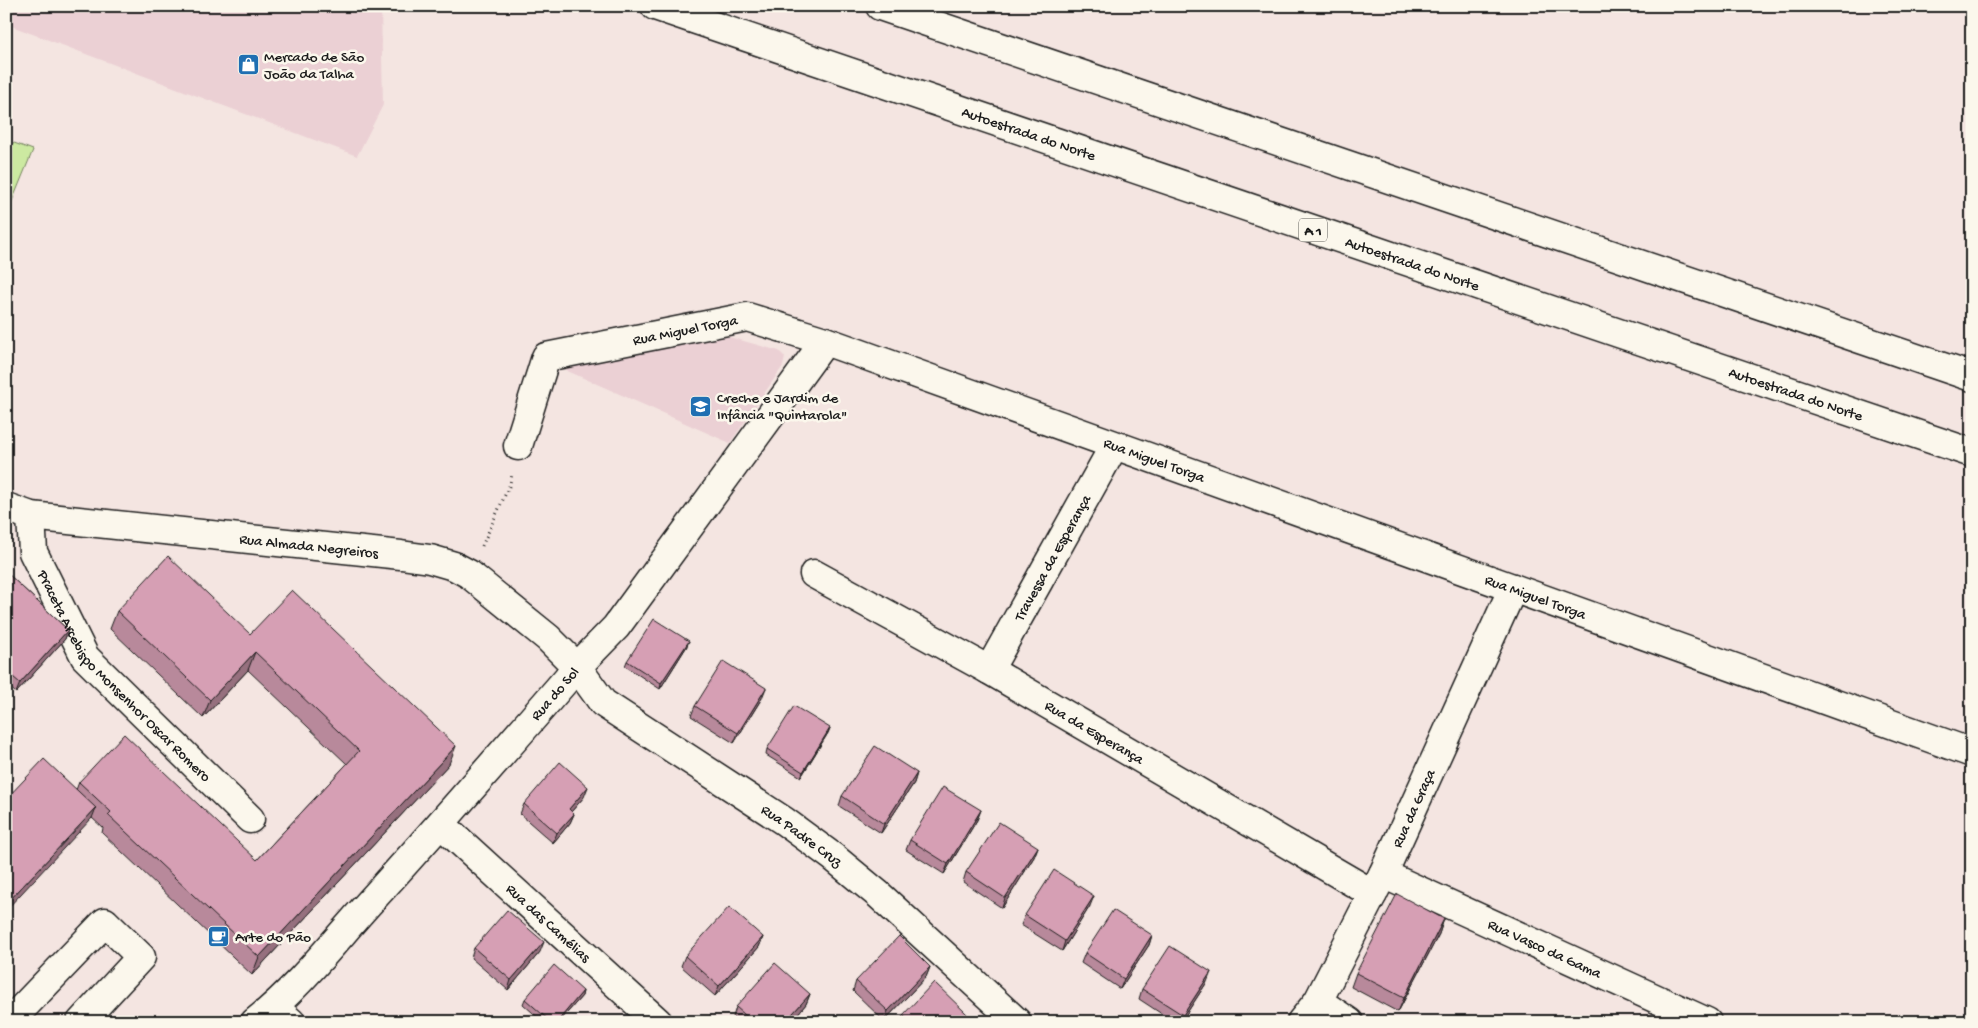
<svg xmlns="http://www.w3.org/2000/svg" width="1978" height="1028" font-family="'Gochi Hand',sans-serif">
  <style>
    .built { fill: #ebd0d4 }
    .pitch { fill: #cce9a1; stroke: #74825e }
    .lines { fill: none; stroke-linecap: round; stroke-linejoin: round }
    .minor-casing { stroke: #1c1c1c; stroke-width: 31 }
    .tertiary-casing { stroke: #1c1c1c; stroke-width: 31 }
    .motorway-casing { stroke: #1c1c1c; stroke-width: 31 }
    .path { stroke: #1c1c1c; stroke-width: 3; stroke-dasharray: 1 4; stroke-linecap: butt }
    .minor { stroke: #fbf7ec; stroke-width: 28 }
    .tertiary { stroke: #fbf7ec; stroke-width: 28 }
    .motorway { stroke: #fbf7ec; stroke-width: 28 }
    .wall { fill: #b8899b; stroke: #1c1c1c }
    .shaded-wall { fill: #966f7e; stroke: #1c1c1c }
    .building { fill: #d69fb4; stroke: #1c1c1c }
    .labels { text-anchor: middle; stroke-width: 5; stroke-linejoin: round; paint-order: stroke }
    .shield { fill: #fbf7ec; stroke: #5f5e5a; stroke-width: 1 }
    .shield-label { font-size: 14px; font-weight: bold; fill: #1c1c1c }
    .poi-label { font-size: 15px; fill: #1c1c1c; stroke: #fbf7ec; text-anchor: start }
    .street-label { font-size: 15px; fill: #1c1c1c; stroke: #fbf7ec }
  </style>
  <rect width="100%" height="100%" fill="#f4e5e1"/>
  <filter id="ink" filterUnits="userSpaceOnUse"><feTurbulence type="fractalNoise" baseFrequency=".02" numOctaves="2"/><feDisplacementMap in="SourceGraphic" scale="10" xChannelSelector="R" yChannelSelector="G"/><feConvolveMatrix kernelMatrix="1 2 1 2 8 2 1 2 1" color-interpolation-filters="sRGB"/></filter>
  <g filter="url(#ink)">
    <path class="built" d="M6 6H381L383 105 357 156 6 24Z
      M726 336 779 351 785 357 783 366 730 443 563 369 564 365Z"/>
    <path class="pitch" d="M6 140 33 150 6 216Z"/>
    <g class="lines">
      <defs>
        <g id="minor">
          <path id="s1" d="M518 446 546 357 747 317 825 341 1972 753"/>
          <path id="s2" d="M31 516 33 552 85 657 250 819"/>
          <path id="s3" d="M814 574 989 670 1373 894"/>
          <path d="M577 667 616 627 825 341"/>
          <path id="s4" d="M989 670 1114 446"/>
          <path id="s5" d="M441 824 658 1022"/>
          <path id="s6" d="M1383 874 1707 1022"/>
          <path d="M1318 1001 1349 1022"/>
          <path d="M274 1007 291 1022"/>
          <path d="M9 1022 105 922 141 957 81 1022"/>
          <path id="s7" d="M1301 1022 1318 1001 1383 874 1513 588"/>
        </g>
        <g id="tertiary">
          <path id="s8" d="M6 507 31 516 401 555 430 559 454 566 469 574 548 638 577 667 603 703 784 821 833 857 879 895 1017 1022"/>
          <path id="s9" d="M255 1022C297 989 332 944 368 904 439 826 508 747 577 667"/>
        </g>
        <g id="motorway">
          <path id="s10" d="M655 6 1972 453"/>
          <path d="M880 6 1972 377"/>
        </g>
      </defs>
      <use href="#minor" class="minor-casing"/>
      <use href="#tertiary" class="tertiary-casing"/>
      <use href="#motorway" class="motorway-casing"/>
      <path class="path" d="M482 546 510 484 512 474"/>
      <use href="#minor" class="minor"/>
      <use href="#tertiary" class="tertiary"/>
      <use href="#motorway" class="motorway"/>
    </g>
    <path class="wall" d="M6 572 68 630 65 639 16 693 6 684Z
      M117 611 250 634 449 764 252 975 102 833 103 828 92 818 76 790 79 782 257 860 347 764 248 670 203 718 110 629Z
      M687 646 660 689 625 666 627 661Z
      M762 698 734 743 691 716 695 706Z
      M830 728 828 733 801 777 766 755 767 749Z
      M917 773 914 783 881 833 839 806 842 796Z
      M584 797 571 812 574 814 570 823 553 843 520 814 524 804Z
      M981 810 977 820 944 874 906 850 910 840Z
      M1038 847 1034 857 1002 908 963 882 966 872Z
      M1090 906 1062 951 1021 925 1025 915Z
      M1444 919 1439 934 1398 1012 1351 987 1356 973Z
      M1152 935 1149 945 1120 989 1081 963 1085 953Z
      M763 937 759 947 715 996 681 966 685 956Z
      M474 948 540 952 508 990 471 958Z
      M930 967 926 977 884 1021 853 991 856 981Z
      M1207 982 1181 1022H1174L1139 999 1142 989Z
      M583 991 582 996 559 1022H543L523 1004 525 999Z
      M810 994 806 1004 791 1022H738L733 1017 736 1007Z
      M903 1015 965 1019 962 1022H903L901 1020Z"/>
    <path class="shaded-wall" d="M68 630 65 639 16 693 20 683Z
      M689 641 687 646 660 689 661 683Z
      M255 652 248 670 203 718 210 700Z
      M766 688 762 698 734 743 738 733Z
      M830 728 828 733 801 777 803 772Z
      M456 746 449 764 252 975 259 957Z
      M917 773 914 783 881 833 884 824Z
      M588 787 584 797 565 819 569 809Z
      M96 808 92 818 6 910V904Z
      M981 810 977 820 944 874 948 864Z
      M574 814 570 823 553 843 557 833Z
      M1038 847 1034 857 1002 908 1005 898Z
      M1094 896 1090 906 1062 951 1065 941Z
      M1444 919 1439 934 1398 1012 1404 998Z
      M1152 935 1149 945 1120 989 1124 979Z
      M763 937 759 947 715 996 719 986Z
      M544 942 540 952 508 990 511 980Z
      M930 967 926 977 884 1021 888 1011Z
      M1211 972 1207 982 1181 1022H1180L1183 1015Z
      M583 991 582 996 559 1022H557Z
      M810 994 806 1004 791 1022H785Z
      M967 1014 965 1019 962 1022H959Z"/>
    <path class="building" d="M168 556 250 634 292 590 456 746 259 957 108 815 111 812 79 782 124 734 257 860 359 751 255 652 210 700 117 611Z
      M6 572 68 630 20 683 6 671Z
      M654 619 689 641 661 683 627 661Z
      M723 661 766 688 738 733 695 706Z
      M794 706 830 728 803 772 767 749Z
      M875 746 917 773 884 824 842 796Z
      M44 759 96 808 6 904V799Z
      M560 762 588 787 569 809 574 814 557 833 524 804Z
      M943 787 981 810 948 864 910 840Z
      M999 822 1038 847 1005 898 966 872Z
      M1054 870 1094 896 1065 941 1025 915Z
      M1397 894 1444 919 1404 998 1356 973Z
      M729 907 763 937 719 986 685 956Z
      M507 910 544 942 511 980 474 948Z
      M1113 910 1152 935 1124 979 1085 953Z
      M899 936 930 967 888 1011 856 981Z
      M1170 946 1211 972 1183 1015 1142 989Z
      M775 963 810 994 785 1022H753L736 1007Z
      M554 965 583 991 557 1022H551L525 999Z
      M934 982 967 1014 959 1022H910L903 1015Z
      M614 1019 618 1022H612Z"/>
  </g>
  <defs>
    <symbol id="shop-square" viewBox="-11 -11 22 22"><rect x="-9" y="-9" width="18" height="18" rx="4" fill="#1f6fb2" stroke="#fbf7ec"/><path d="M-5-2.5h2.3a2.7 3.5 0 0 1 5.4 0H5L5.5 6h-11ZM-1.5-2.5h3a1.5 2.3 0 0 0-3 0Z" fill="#fff"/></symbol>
    <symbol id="school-square" viewBox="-11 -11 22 22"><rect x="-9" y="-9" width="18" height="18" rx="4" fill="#1f6fb2" stroke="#fbf7ec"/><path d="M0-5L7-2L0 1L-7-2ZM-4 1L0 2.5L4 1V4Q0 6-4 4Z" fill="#fff"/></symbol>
    <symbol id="cafe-square" viewBox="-11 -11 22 22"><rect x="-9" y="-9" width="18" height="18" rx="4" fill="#1f6fb2" stroke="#fbf7ec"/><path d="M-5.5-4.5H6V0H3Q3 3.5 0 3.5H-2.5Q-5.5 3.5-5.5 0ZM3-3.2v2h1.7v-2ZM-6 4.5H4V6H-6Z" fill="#fff"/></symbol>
  </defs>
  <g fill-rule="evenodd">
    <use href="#shop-square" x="236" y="52" width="25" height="25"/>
    <use href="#school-square" x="688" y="394" width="25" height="25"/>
    <use href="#cafe-square" x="206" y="924" width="25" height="25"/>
  </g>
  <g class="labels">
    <rect class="shield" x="1299" y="218.5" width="28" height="23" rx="4"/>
    <g class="shield-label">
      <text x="1313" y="235">A 1</text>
    </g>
    <g class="poi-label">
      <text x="264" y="61">Mercado de São<tspan x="264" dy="17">João da Talha</tspan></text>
      <text x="717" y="402">Creche e Jardim de<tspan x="717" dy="17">Infância "Quintarola"</tspan></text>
      <text x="235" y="941">Arte do Pão</text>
    </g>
    <g class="street-label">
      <text dy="5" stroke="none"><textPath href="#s10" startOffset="395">Autoestrada do Norte</textPath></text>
      <text dy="5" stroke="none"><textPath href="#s10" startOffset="800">Autoestrada do Norte</textPath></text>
      <text dy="5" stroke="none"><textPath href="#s1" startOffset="235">Rua Miguel Torga</textPath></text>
      <text dy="5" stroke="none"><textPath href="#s10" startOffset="1205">Autoestrada do Norte</textPath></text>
      <text dy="5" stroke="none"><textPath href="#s1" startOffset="730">Rua Miguel Torga</textPath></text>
      <text dy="5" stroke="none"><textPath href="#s8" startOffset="306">Rua Almada Negreiros</textPath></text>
      <text dy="5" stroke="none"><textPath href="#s4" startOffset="129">Travessa da Esperança</textPath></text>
      <text dy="5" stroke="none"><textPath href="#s1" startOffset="1135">Rua Miguel Torga</textPath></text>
      <text dy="5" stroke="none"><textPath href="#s2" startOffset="192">Praceta Arcebispo Monsenhor Oscar Romero</textPath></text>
      <text dy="5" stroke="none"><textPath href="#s9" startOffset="445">Rua do Sol</textPath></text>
      <text dy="5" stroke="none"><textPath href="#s3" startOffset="322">Rua da Esperança</textPath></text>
      <text dy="5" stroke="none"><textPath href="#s7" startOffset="242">Rua da Graça</textPath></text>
      <text dy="5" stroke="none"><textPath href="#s8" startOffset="896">Rua Padre Cruz</textPath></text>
      <text dy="5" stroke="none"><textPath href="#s5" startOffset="146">Rua das Camélias</textPath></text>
      <text dy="5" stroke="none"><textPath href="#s6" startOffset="178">Rua Vasco da Gama</textPath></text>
    </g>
  </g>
  <rect width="1978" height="1028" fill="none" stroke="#fbf7ec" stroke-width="25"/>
  <rect x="12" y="12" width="1953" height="1003" fill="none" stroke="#1c1c1c" stroke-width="2" filter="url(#ink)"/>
</svg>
